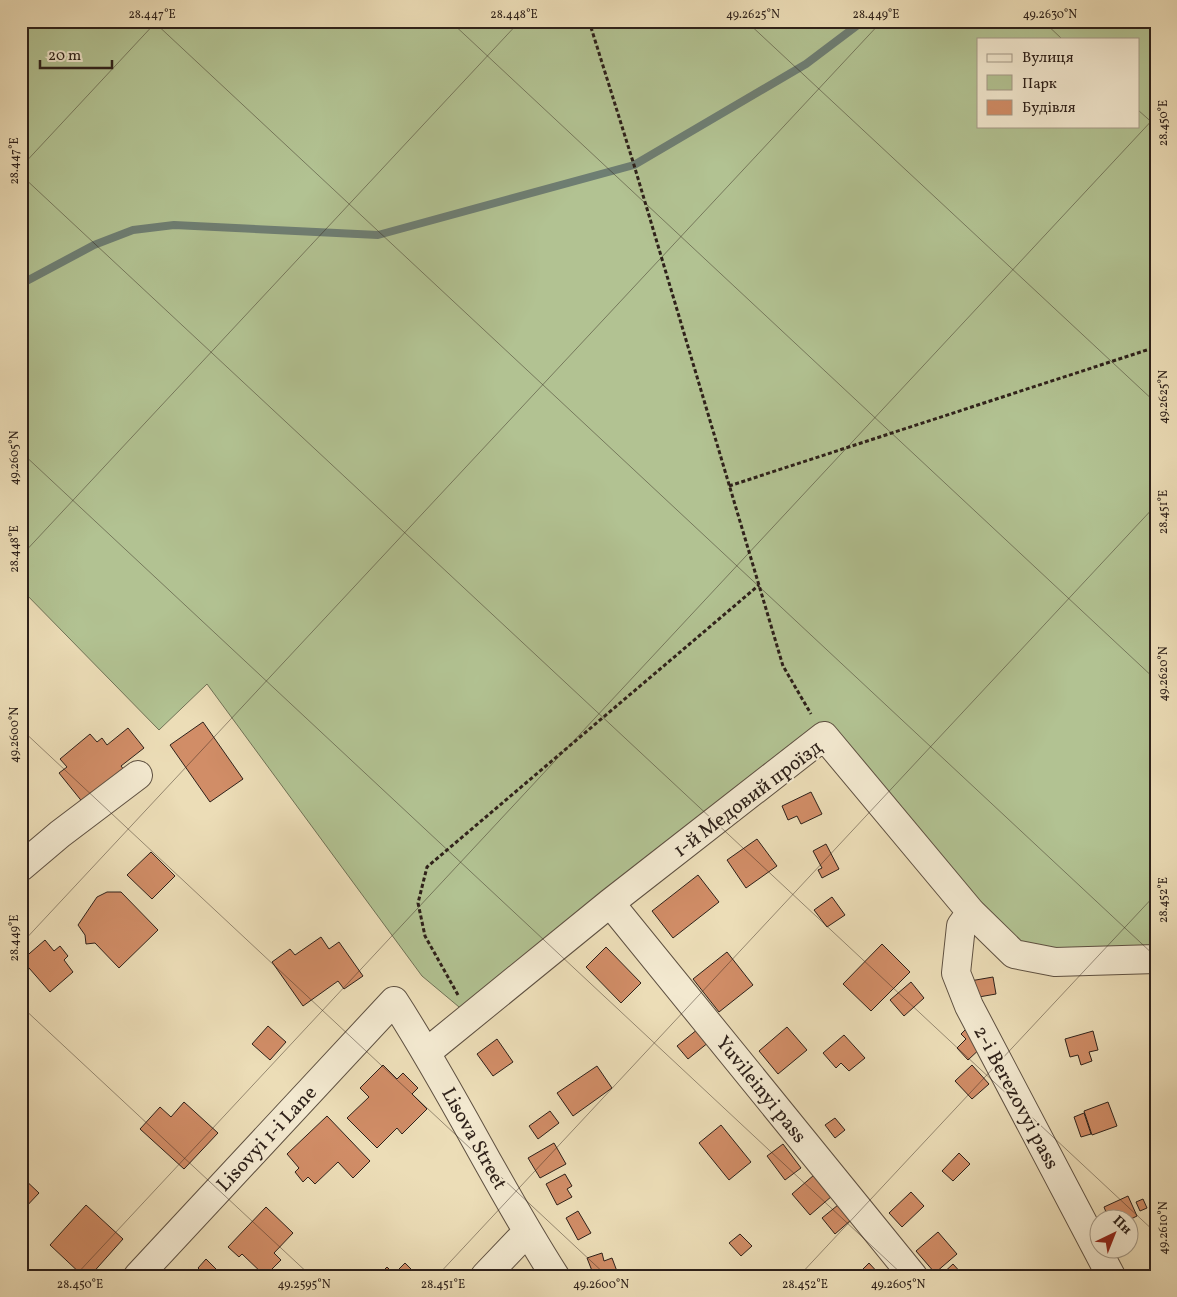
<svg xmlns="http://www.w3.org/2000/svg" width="1177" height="1297" font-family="Vollkorn,serif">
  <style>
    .green { fill: #b2c292; stroke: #707256; fill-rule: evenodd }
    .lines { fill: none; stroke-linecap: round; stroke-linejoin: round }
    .stream { stroke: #6e7e73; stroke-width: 8 }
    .building { fill: #d18d67; stroke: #2e211a }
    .minor-casing { stroke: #5e5041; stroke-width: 30 }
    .path { stroke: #2e211a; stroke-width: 3; stroke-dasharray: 4 2.5; stroke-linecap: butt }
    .minor { stroke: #f3e9d0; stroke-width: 28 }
    .ticks { fill: none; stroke: #2e211a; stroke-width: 1; stroke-opacity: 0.45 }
    .labels { text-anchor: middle; stroke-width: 4; stroke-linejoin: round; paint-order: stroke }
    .street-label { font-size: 20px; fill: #2e211a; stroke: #f3e9d0 }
    .neatline { fill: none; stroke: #2e211a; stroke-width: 2 }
    .ticks-label { font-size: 12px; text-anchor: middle; fill: #2e211a }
  </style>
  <rect width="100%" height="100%" fill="#ecddb7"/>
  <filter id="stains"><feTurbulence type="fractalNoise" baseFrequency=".004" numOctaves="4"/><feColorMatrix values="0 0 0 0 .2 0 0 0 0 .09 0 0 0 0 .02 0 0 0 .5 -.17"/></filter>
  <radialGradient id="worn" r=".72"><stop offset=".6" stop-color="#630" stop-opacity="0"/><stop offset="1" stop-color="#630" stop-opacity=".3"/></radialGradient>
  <path class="green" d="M21 21H1156V955L1017 953 824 736 471 1017 422 976 207 684 159 730 21 589ZM978 39H1138V126H978Z"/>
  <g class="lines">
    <path class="stream" d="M21 284 94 245 133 230 174 225 378 235 634 165 806 64 863 21"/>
  </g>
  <path class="building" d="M203 722 243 779 210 802 170 745Z
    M128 728 144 748 121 766 125 771 84 804 59 773 67 767 60 759 90 734 97 742 102 738 107 745Z
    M811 792 822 814 801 824 797 816 788 820 782 806Z
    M757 839 777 866 746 888 727 860Z
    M826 844 839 869 822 878 818 870 822 868 813 851Z
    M151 852 175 876 152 899 127 875Z
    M698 875 719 902 673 938 652 911Z
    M107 892H121L158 930 119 968 95 943 86 944 85 935 78 925 97 897Z
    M832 897 845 915 827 927 814 910Z
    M321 937 329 949 339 942 363 976 344 989 338 981 303 1006 272 962 290 949 295 955Z
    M45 940 54 951 60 946 68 956 64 960 73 972 50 992 22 960Z
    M882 944 910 972 871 1011 843 984Z
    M606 947 641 983 621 1003 586 967Z
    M727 952 753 985 719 1012 693 979Z
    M993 977 996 994 973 998 970 981Z
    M911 982 924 998 904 1016 890 1000Z
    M971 1024 984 1045 968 1060 957 1048 966 1039 961 1034Z
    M268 1026 286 1042 270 1060 252 1044Z
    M787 1027 807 1050 778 1074 759 1051Z
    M698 1029 709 1042 688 1059 677 1046Z
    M1093 1031 1098 1050 1089 1052 1092 1061 1081 1065 1078 1055 1070 1057 1065 1039Z
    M844 1035 865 1058 849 1071 841 1063 836 1068 823 1053Z
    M497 1039 513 1062 493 1076 477 1054Z
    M383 1065 397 1079 403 1073 418 1088 412 1094 427 1109 402 1134 397 1128 377 1148 347 1118 369 1097 360 1088Z
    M972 1065 989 1084 972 1099 955 1081Z
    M597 1066 612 1088 573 1116 557 1093Z
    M184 1102 218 1133 184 1169 140 1129 160 1107 171 1117Z
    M1108 1102 1117 1126 1092 1135 1084 1111Z
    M550 1111 559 1123 538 1139 529 1126Z
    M1084 1113 1091 1134 1081 1137 1074 1117Z
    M327 1116 370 1161 353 1178 338 1162 315 1184 308 1177 303 1182 295 1172 299 1168 287 1154Z
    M835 1118 845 1130 835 1138 825 1125Z
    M721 1125 751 1162 729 1180 699 1143Z
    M554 1143 566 1164 540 1178 528 1158Z
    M783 1144 801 1168 785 1180 767 1156Z
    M959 1153 970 1164 953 1181 942 1171Z
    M565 1174 572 1186 567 1189 572 1197 557 1205 546 1184Z
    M814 1175 832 1196 810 1215 792 1194Z
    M21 1176 39 1193 23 1210 21 1209Z
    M911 1192 924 1206 902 1227 889 1213Z
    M1128 1196 1137 1216 1129 1220H1109L1104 1207Z
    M1143 1199 1147 1208 1140 1211 1136 1202Z
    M86 1205 123 1239 90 1276H83L50 1245Z
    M838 1205 851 1220 835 1234 822 1218Z
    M266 1207 293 1233 274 1253 281 1260 265 1276 242 1254 239 1257 228 1247Z
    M578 1211 591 1233 578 1240 566 1218Z
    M938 1232 957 1254 935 1273 916 1251Z
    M740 1234 752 1246 741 1256 729 1243Z
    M602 1253 604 1261 612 1258 618 1274 613 1276H594L587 1258Z
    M206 1259 219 1272 216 1276H206L198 1268Z
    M405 1263 418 1276H378L387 1267 394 1274Z
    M869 1263 881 1276H856Z
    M953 1264 963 1275 940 1276Z
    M190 1269 196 1276H183Z
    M742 1270 748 1276H736Z"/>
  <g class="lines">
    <defs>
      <path id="minor" d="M21 867 60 834 138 775
        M610 903 913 1276
        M971 912 961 926 956 973 969 1006 1111 1276
        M427 1052 610 903 824 736 971 912 1014 954 1055 962 1156 959
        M138 1276 394 1001C452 1090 497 1186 555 1276
        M485 1276 527 1232"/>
    </defs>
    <use href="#minor" class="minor-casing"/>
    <path class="path" d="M589 21 634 165 783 666 811 714
      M729 486 1156 347
      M458 995 425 936 418 903 427 867 759 585"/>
    <use href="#minor" class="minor"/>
  </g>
  <path class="ticks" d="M153 21 1156 957M450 21 1156 680M746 21 1156 403M1043 21 1062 39M1138 110 1156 126M21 167 157 21M21 175 1156 1233M21 452 904 1276M21 556 520 21M21 729 607 1276M21 944 882 21M21 1006 311 1276M75 1276 1156 116M437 1276 1156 505M799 1276 1156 894"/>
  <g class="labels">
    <g class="street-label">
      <text transform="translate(747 798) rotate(-37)" y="7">1-й Медовий проїзд</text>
      <text transform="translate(762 1089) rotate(51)" y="7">Yuvileinyi pass</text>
      <text transform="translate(1017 1097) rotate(62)" y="7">2-i Berezovyi pass</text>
      <text transform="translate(266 1138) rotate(-47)" y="7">Lisovyi 1-i Lane</text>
      <text transform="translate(475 1138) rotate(61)" y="7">Lisova Street</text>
    </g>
  </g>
  <rect width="1177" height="1297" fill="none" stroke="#ecddb7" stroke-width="55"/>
  <rect x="977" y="38" width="162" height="90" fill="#f3e9d0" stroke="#a49987"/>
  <rect x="987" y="54" width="25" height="8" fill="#f3e9d0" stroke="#a49987"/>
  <text x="1022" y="62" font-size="15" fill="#2e211a">Вулиця</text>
  <rect x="987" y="75" width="25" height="15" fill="#b2c292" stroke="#a49987"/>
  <text x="1022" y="88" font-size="15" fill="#2e211a">Парк</text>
  <rect x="987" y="100" width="25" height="15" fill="#d18d67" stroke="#a49987"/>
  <text x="1022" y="112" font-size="15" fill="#2e211a">Будівля</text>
  <g transform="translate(1114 1234) rotate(43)"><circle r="24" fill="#f3e9d0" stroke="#a49987"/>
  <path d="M0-4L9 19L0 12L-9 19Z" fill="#8f2418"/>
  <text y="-8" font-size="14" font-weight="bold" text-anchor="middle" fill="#2e211a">Пн</text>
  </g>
  <path d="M40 60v8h72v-8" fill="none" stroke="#2e211a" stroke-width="2.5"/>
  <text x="48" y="60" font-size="15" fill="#2e211a" stroke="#f3e9d0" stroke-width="4" paint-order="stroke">20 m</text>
  <rect x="28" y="28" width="1122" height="1242" class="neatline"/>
  <g class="ticks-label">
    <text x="152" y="18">28.447°E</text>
    <text x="514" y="18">28.448°E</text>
    <text x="753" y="18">49.2625°N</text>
    <text x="876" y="18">28.449°E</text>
    <text x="1050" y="18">49.2630°N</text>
    <text transform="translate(1163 123) rotate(-90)" y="4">28.450°E</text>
    <text transform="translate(14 161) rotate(-90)" y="4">28.447°E</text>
    <text transform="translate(1163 397) rotate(-90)" y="4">49.2625°N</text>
    <text transform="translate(14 458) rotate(-90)" y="4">49.2605°N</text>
    <text transform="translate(1163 512) rotate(-90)" y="4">28.451°E</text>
    <text transform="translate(14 549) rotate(-90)" y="4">28.448°E</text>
    <text transform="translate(1163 674) rotate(-90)" y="4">49.2620°N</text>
    <text transform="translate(14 735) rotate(-90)" y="4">49.2600°N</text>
    <text transform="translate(1163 900) rotate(-90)" y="4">28.452°E</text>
    <text transform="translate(14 938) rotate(-90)" y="4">28.449°E</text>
    <text transform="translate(1163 1228) rotate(-90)" y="4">49.2610°N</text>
    <text x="80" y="1288">28.450°E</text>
    <text x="304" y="1288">49.2595°N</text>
    <text x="443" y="1288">28.451°E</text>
    <text x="601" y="1288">49.2600°N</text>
    <text x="805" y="1288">28.452°E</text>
    <text x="898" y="1288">49.2605°N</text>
  </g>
  <rect width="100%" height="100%" filter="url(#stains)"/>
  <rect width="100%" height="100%" fill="url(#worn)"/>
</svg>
